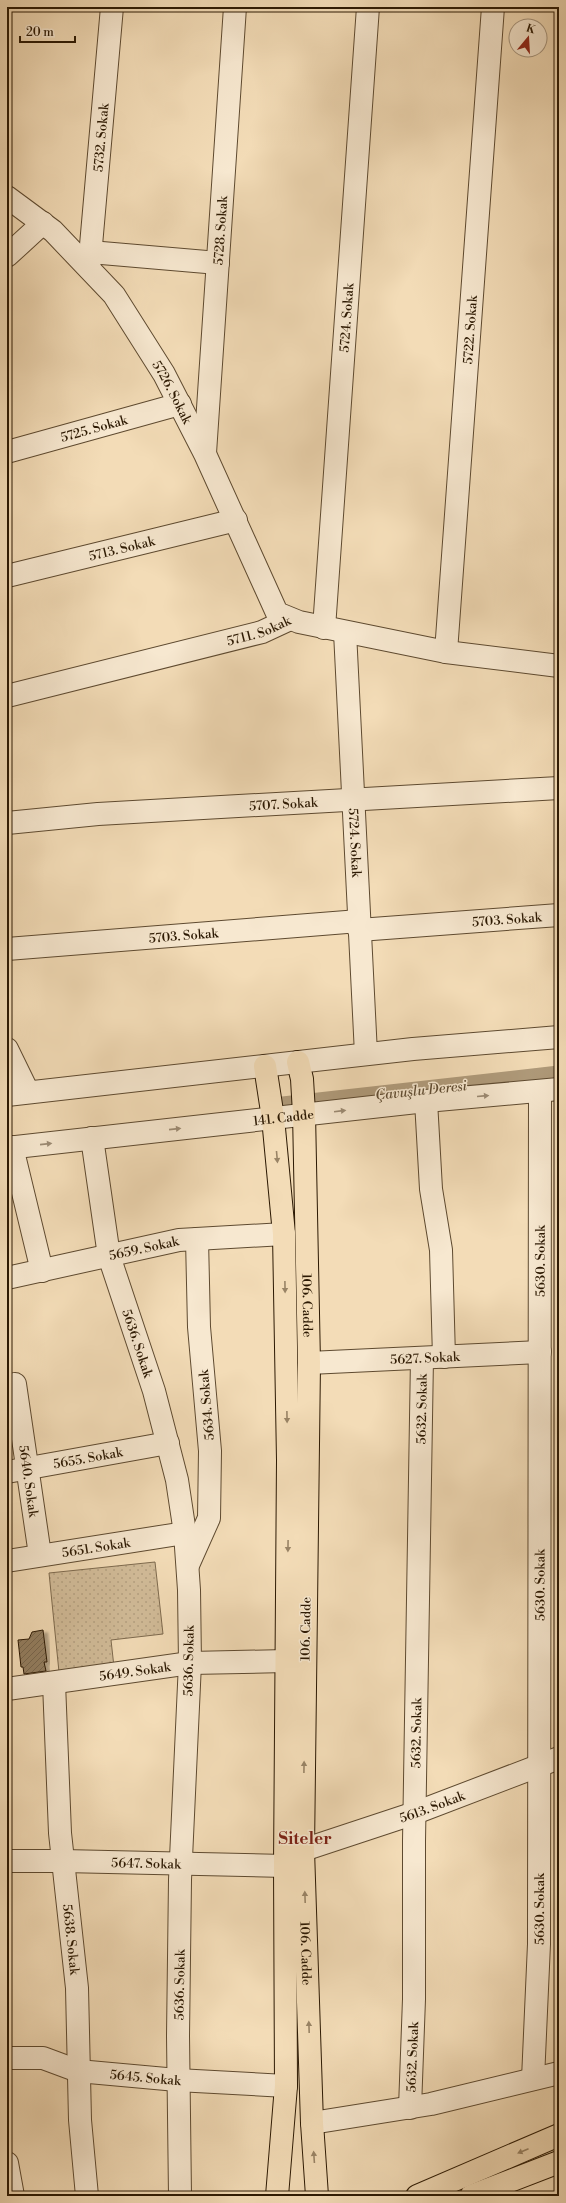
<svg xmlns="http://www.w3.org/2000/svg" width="566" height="2203" font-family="'Libre Bodoni',serif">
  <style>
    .park { fill: url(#park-dots); stroke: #7e6a4e }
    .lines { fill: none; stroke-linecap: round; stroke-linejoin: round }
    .canal { stroke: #af9a7a; stroke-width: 19 }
    .building { fill: url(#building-hatch); stroke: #2c1903; filter: url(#shadow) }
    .minor-casing { stroke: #5e4a30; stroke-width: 24 }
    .major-casing { stroke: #2c1903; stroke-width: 24 }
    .minor { stroke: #f7e8d0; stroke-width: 22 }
    .major { stroke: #f3dcb7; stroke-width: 22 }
    .oneway { fill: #9c8b74 }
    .oneway2 { fill: #998466 }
    .labels { text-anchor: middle; stroke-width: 3; stroke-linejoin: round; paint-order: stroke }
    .street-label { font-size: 13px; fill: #2c1903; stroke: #f7e8d0 }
    .water-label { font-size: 14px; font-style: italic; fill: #604d33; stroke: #f7e8d0 }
    .district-label { font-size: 17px; font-weight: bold; fill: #7a1f14; stroke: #f7e8d0 }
  </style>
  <defs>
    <pattern id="park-dots" width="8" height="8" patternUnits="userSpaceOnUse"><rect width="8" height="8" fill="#d1bb98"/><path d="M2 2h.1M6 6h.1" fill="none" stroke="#b4a081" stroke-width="1.8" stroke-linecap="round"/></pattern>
    <pattern id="building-hatch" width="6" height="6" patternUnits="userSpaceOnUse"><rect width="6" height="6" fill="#937e61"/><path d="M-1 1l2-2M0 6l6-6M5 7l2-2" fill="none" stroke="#78664e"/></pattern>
    <filter id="shadow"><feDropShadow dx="4.5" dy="2.5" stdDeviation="1" flood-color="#0004"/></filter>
  </defs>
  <rect width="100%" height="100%" fill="#f3dcb7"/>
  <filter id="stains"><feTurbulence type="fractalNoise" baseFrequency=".005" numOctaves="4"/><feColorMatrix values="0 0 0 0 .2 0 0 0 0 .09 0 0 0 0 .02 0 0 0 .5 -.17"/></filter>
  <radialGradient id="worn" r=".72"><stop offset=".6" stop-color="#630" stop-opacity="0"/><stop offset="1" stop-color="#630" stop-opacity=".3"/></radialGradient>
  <path class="park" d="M155 1562 163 1634 111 1640 114 1667 59 1672 49 1573Z"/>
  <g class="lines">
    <path class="canal" d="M283 1106 559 1075"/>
  </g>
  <path class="building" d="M43 1630 47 1662H44L46 1671 24 1674 23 1667H21L18 1640 29 1639 32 1632Z"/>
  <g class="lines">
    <defs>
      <g id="minor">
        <path id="s1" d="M7 197 53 231 114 295 164 374 205 454 277 613 299 622 446 652 559 666"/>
        <path d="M90 252 218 263"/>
        <path d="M7 256 43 223"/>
        <path id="s2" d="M89 268 112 7"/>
        <path id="s3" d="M7 452 180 404"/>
        <path id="s4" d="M205 453 235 7"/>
        <path id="s5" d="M7 576 236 520"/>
        <path id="s6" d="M324 628 368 7"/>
        <path id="s7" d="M345 632 366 1054"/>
        <path id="s8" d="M446 652 493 7"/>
        <path id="s9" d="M7 696 262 632 290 619"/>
        <path id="s10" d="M7 823 98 814 559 788"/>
        <path id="s11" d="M359 930 559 915"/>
        <path id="s12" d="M7 949 359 921"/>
        <path d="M7 1049 28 1092"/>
        <path d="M7 1095 413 1049 559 1037"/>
        <path d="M426 1101 431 1189 441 1250 444 1357"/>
        <path id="s13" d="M92 1138 109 1256 154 1391 177 1480 185 1533 189 1590 190 1663 180 1880 178 2036 180 2196"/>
        <path d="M12 1147 42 1271"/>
        <path id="s14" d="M7 1148 426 1101 559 1089"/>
        <path id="s15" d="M7 1278 179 1240 284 1234"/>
        <path id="s16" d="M309 1363 540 1352"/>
        <path id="s17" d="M15 1384 40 1555"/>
        <path id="s18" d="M7 1472 168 1443"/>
        <path id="s19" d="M7 1561 185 1533"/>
        <path d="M188 1565 209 1518 210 1451 199 1327 197 1239"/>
        <path id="s20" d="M54 1683 60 1833 77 1988 80 2120 87 2196"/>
        <path id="s21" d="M7 1689 190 1663 286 1661"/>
        <path id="s22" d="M303 1850 415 1813 559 1758"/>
        <path id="s23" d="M7 1861H63L285 1866"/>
        <path id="s24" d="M7 2058H43L78 2071 177 2080 286 2086"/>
        <path id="s25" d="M533 2079 539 1944 540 1091"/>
        <path id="s26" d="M410 2108 414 1999V1841L422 1358"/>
        <path d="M312 2123 431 2104 559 2073"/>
        <path d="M7 2163 13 2196"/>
      </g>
      <g id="major">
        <path id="s27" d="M298 1062 302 1079 304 1113 309 1363 303 1850 312 2123 317 2196"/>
        <path d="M265 1066 273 1118 284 1234 288 1460 285 1866 286 2086 277 2196"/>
        <path d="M417 2196 559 2135"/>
        <path d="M471 2196 559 2162"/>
      </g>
    </defs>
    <use href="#minor" class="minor-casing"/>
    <use href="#major" class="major-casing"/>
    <use href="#minor" class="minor"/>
    <use href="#major" class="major"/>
  </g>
  <defs><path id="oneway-solid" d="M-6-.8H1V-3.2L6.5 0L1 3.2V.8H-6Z"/></defs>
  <g class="oneway">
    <use href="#oneway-solid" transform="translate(483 1096) rotate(-5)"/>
    <use href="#oneway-solid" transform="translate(340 1111) rotate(-7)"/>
    <use href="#oneway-solid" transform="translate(175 1129) rotate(-6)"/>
    <use href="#oneway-solid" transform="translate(46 1144) rotate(-6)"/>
  </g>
  <g class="oneway2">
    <use href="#oneway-solid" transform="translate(277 1157) rotate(85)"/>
    <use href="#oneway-solid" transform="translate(285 1287) rotate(89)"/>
    <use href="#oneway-solid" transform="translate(287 1417) rotate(89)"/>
    <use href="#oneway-solid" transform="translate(288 1546) rotate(91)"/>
    <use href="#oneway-solid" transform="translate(304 1767) rotate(-89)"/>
    <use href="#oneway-solid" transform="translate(305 1897) rotate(-92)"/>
    <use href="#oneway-solid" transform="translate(309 2027) rotate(-92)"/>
    <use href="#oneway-solid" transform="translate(523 2151) rotate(157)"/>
    <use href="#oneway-solid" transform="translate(314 2157) rotate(-94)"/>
  </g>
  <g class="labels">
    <g class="street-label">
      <text dy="5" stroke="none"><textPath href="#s2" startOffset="131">5732. Sokak</textPath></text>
      <text dy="5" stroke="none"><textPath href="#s4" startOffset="223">5728. Sokak</textPath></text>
      <text dy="5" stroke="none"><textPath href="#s6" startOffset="311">5724. Sokak</textPath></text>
      <text dy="5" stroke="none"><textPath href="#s8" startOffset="323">5722. Sokak</textPath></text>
      <text dy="5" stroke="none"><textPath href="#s1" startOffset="259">5726. Sokak</textPath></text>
      <text dy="5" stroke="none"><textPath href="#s3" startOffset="90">5725. Sokak</textPath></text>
      <text dy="5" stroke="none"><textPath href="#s5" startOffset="118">5713. Sokak</textPath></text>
      <text dy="5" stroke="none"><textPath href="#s9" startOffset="260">5711. Sokak</textPath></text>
      <text dy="5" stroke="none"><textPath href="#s10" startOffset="277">5707. Sokak</textPath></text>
      <text dy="5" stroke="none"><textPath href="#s7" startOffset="211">5724. Sokak</textPath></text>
      <text dy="5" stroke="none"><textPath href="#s11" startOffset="148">5703. Sokak</textPath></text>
      <text dy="5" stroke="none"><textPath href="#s12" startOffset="177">5703. Sokak</textPath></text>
      <text dy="5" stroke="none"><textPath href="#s14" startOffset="278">141. Cadde</textPath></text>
      <text dy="5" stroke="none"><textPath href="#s15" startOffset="140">5659. Sokak</textPath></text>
      <text dy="5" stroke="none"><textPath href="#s25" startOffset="818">5630. Sokak</textPath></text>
      <text dy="5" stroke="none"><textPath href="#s27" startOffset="244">106. Cadde</textPath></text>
      <text dy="5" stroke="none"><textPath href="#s13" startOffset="211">5636. Sokak</textPath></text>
      <text dy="5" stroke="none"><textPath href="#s16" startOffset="116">5627. Sokak</textPath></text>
      <text transform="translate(206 1405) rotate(-95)" y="5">5634. Sokak</text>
      <text dy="5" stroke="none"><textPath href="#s26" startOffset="699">5632. Sokak</textPath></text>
      <text dy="5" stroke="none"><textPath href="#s18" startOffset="82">5655. Sokak</textPath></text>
      <text dy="5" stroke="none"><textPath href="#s17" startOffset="98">5640. Sokak</textPath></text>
      <text dy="5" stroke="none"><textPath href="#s19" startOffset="90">5651. Sokak</textPath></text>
      <text dy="5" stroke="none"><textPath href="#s25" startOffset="494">5630. Sokak</textPath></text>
      <text transform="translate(305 1629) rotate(-89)" y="5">106. Cadde</text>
      <text transform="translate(188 1661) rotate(-89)" y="5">5636. Sokak</text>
      <text dy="5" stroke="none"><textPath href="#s21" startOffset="129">5649. Sokak</textPath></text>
      <text dy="5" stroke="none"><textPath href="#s26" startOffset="375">5632. Sokak</textPath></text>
      <text dy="5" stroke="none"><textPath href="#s22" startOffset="136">5613. Sokak</textPath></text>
      <text dy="5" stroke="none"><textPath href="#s23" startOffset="139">5647. Sokak</textPath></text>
      <text dy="5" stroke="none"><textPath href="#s25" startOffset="170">5630. Sokak</textPath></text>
      <text dy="5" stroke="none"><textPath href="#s20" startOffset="257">5638. Sokak</textPath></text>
      <text dy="5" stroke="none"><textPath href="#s27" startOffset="892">106. Cadde</textPath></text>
      <text transform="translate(179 1985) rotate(-89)" y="5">5636. Sokak</text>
      <text dy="5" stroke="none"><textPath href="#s26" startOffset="51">5632. Sokak</textPath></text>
      <text dy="5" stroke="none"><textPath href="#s24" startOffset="141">5645. Sokak</textPath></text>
    </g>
    <g class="water-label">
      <text transform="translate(421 1090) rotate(-6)" y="5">Çavuşlu Deresi</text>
    </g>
    <g class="district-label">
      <text x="305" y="1844">Siteler</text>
    </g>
  </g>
  <rect width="566" height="2203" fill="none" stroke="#f3dcb7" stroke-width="24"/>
  <rect x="8" y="8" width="550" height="2187" fill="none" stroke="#2c1903" stroke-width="2"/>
  <rect x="12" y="12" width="542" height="2179" fill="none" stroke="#2c1903"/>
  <g transform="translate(528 38) rotate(18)"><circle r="19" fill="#f7e8d0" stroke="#a6957e"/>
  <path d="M0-3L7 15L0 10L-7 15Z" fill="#8f2418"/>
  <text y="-6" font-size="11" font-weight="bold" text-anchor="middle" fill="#2c1903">K</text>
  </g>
  <path d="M20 36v6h55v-6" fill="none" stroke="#2c1903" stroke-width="2"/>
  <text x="26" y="36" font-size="12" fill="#2c1903" stroke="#f7e8d0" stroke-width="3" paint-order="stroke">20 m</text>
  <rect width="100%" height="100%" filter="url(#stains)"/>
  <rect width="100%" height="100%" fill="url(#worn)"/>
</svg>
